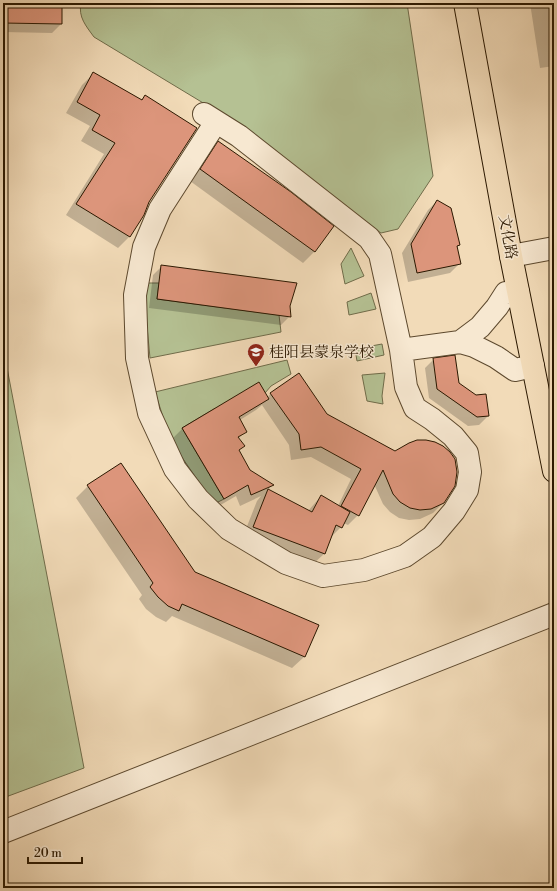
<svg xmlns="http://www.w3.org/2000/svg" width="557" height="891" font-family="'Libre Bodoni','Noto Serif SC',serif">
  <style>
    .green { fill: #b5c193; stroke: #706c4a }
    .shadow { fill: #0003; fill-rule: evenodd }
    .building { fill: #dc957b; stroke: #2b1800 }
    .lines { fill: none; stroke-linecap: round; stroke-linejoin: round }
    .minor-casing { stroke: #5d492e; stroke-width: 24 }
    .major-casing { stroke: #2b1800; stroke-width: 24 }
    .path { stroke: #2b1800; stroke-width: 2.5; stroke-dasharray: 1 2; stroke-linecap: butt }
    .minor { stroke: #f7e8d1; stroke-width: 22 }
    .major { stroke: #f2dbb8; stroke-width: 22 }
    .labels { text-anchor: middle; stroke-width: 3; stroke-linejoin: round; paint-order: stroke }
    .street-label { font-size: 15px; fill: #2b1800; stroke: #f7e8d1 }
    .poi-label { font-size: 15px; fill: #2b1800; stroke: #f7e8d1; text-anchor: start }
  </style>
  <rect width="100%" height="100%" fill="#f2dbb8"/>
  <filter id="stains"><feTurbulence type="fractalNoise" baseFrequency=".005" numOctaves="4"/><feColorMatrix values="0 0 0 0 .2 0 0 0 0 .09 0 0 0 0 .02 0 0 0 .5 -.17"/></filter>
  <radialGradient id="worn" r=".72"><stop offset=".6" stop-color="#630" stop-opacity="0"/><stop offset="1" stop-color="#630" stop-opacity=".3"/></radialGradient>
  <path class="green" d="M81 3H407L433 176 398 229 381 233 238 124 94 37C86 26 78 17 81 3Z
    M351 248 364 276 345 284 341 264Z
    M143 283H159L157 299 279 315 281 332 150 358Z
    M371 293 376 309 349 315 347 302Z
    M382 344 384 355 357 361 355 349Z
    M3 347 84 768 3 798Z
    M287 360 291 374 271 386 265 393 214 409 182 428 224 499 214 504 179 453 165 423 155 392Z
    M385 373 382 396 383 404 367 401 362 375Z"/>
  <path class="shadow" d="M3 3H61V24L52 33 3 32Z
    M530 3H554V66L540 68Z
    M94 73 141 100 145 96 149 202 143 214 129 237 118 248 66 215 104 154 81 141 90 126 66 113 82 85Z
    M219 143 333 227 314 252 303 263 190 181 208 153Z
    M437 201 459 245 456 248 459 264 450 273 408 282 402 253 428 210Z
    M162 266 289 306 290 316 281 325 149 308 153 275Z
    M434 359 488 416 479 425 468 426 429 398 425 368Z
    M258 384 267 398 271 393 326 415 444 502 433 513 420 519 409 520 399 518 390 512 383 504 374 484 358 515 348 525 343 523 341 527 330 538 324 554 312 565 242 539 257 501 261 496 240 506 236 496 212 510 170 441 182 429ZM262 405 289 445 291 460 311 457 351 479 338 506 321 496 308 511 268 490 272 485 250 471 238 451V439L246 431 240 420 256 410Z
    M88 486 194 573 304 657 292 668 172 616 166 622 156 617 146 609 139 599 142 595 76 498Z"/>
  <path class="building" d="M3 3H62V24L3 23Z
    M93 72 142 100 145 95 197 128 149 202 144 215 130 237 76 204 115 143 92 130 100 115 77 102Z
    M218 141 291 192 334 226 315 252 200 169Z
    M437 200 451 208 460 245 457 246 461 264 417 273 411 244Z
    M161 265 297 283 290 306 291 317 157 299Z
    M455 355 459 383 476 395 486 394 489 416 477 417 437 389 433 358Z
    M299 373 327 414 395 451 409 443 417 440H426L435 442 443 446 450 452 455 459 457 472 455 486 444 503 431 509 420 510 410 508 400 502 393 494 383 470 359 516 341 506 361 469 321 447 301 450 299 434 270 393Z
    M259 382 269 399 239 417 247 432 238 437 245 446 239 450 250 470 274 485 251 495 248 485 224 499 182 428Z
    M121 463 195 572 319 625 305 657 182 604 179 611 168 606 158 597 150 587 153 583 87 485Z
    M268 489 312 512 321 495 350 512 342 528 336 525 325 554 253 527Z"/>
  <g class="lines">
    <defs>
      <path id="minor" d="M204 114 239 136 369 238 380 254 401 350 406 387 415 408 432 419 453 436 467 453 470 472 467 490 454 511 432 537 405 556 364 570 323 576 286 563 229 529 198 499 175 469 149 413 137 358 135 295 144 247 160 209 216 122
        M511 256 554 248
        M460 342 480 327 497 307 506 293 518 292
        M401 350 460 342 474 346 496 357 515 370 533 366
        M3 832 554 614"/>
      <path id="major" d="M465 3 511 256 554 471"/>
    </defs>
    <use href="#minor" class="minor-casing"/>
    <use href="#major" class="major-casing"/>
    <path class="path" d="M3 679 7 680 3 685"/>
    <use href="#minor" class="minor"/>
    <use href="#major" class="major"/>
  </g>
  <defs>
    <symbol id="school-pin" viewBox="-11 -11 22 30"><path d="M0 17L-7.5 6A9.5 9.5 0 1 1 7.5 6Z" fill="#8f2418" stroke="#f7e8d1"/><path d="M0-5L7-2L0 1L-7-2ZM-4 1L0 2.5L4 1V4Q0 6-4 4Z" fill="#fff"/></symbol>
  </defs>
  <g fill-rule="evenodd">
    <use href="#school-pin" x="246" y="342" width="20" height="27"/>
  </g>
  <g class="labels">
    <g class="street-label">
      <text transform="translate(508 237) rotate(80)" y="5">文化路</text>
    </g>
    <g class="poi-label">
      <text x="269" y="357">桂阳县蒙泉学校</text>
    </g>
  </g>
  <rect width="557" height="891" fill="none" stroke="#f2dbb8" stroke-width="16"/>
  <rect x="4" y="4" width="549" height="883" fill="none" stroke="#2b1800" stroke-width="2"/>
  <rect x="8" y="8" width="541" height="875" fill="none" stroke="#2b1800"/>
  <path d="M28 857v6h54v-6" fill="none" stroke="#2b1800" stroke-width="2"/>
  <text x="34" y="857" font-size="12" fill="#2b1800" stroke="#f7e8d1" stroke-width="3" paint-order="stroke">20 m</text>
  <rect width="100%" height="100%" filter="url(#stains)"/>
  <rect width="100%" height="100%" fill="url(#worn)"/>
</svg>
